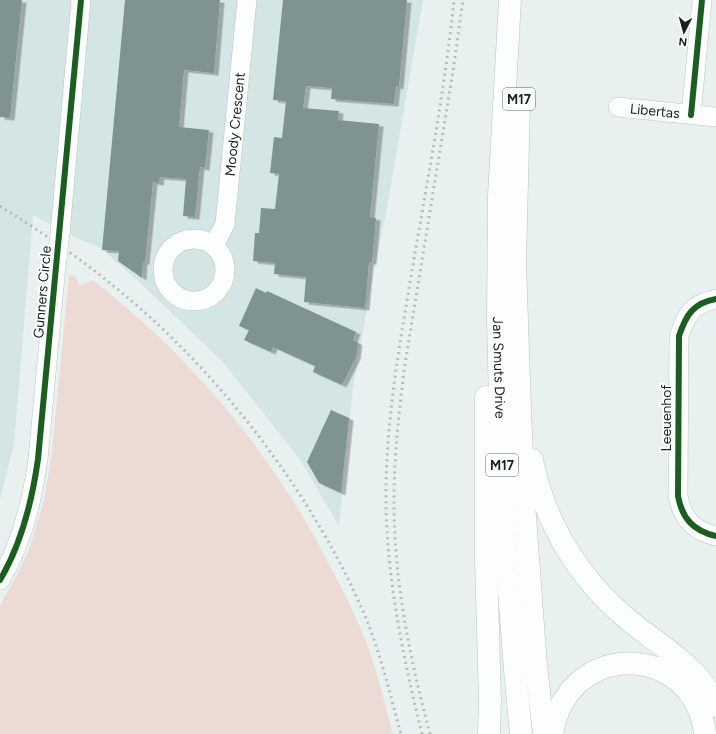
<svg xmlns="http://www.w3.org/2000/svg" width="716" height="734" font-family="Figtree,sans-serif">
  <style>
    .built { fill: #d3e5e4 }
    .green { fill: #ecdbd4 }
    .building { fill: #7f9392; filter: url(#shadow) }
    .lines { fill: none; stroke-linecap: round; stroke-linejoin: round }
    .minor-casing { stroke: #bdc3c3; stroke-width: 20 }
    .major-casing { stroke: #bdc3c3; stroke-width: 23 }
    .minor { stroke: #fcfdfd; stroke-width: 19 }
    .major { stroke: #fcfdfd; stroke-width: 22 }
    .rail { stroke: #b8baba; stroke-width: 3; stroke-dasharray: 2 4; stroke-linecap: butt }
    .minor-bridge-casing { stroke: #bdc3c3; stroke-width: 20; stroke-linecap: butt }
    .minor-bridge { stroke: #fcfdfd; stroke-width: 19 }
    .cycleway-casing { stroke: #fbfefe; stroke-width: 8 }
    .cycleway { stroke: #1b5e20; stroke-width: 6 }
    .labels { text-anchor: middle; stroke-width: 4; stroke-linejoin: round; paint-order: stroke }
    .shield { fill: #fbfefe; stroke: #5e6262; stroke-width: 1 }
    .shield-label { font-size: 13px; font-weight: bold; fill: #1a1f1f }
    .street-label { font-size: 14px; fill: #1a1f1f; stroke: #fbfefe }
  </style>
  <defs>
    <filter id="shadow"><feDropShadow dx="4.5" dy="2.5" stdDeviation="0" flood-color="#0004"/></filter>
  </defs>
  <rect width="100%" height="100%" fill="#e8f0f0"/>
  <path class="built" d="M0 0H423L386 213 368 302 353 387 339 526 301 461 223 362 138 281 101 248 76 238 33 215 14 444 0 499Z"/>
  <path class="green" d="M69 275 75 276 80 286 93 280C115 298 137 316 157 335 228 403 288 482 332 570 346 596 359 622 369 650 379 677 385 706 393 734H0V606L20 569 30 547 44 500 52 452Z"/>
  <path class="building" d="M0 0H22L10 118 0 117Z
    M125 0H220L214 73 184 70 179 127 209 130 205 168 200 167 195 217 183 216 186 179 160 177 159 183 153 182 145 262H143L142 278 118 261 119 251 102 250Z
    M283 0H407L399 87 396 86 394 104 331 99 332 88 306 86 303 108 339 111 338 120 379 124 370 217 376 218 372 262H369L365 308 304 302 306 277 274 274 275 263 253 261 255 233H259L261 208 275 209 279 174 270 173 274 137 282 138 286 101 273 100Z
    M256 288 266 293 267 291 356 332 353 340 358 343 356 357 342 385 313 372 315 366 273 347 271 352 244 340 249 330 239 326Z
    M331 410 349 418 341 493 319 483 307 462Z"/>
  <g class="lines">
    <defs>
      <g id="minor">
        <path id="s1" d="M618 107 716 117"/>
        <path d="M691 115 702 0"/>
        <path d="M60 233 81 0"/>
        <circle cx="194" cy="270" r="31"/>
        <path id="s2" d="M214 245 225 224 247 0"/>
        <path d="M716 299C693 303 686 315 679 336L678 496C682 518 693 531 716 536"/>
        <path d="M0 580C22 543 32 502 38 459L55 276"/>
      </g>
      <g id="major">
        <path id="s3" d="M510 0 499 196 498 321 503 514 515 670 521 734"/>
        <path d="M519 102 515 263 520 410 524 503 536 666 544 734"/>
        <path d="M486 397V561L490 700 489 734"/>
        <path d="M532 460C545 522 577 576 625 617 656 644 700 666 716 706"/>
        <path d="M552 734C568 637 695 643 705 734"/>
      </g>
    </defs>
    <use href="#minor" class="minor-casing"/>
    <use href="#major" class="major-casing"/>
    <use href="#minor" class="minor"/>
    <use href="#major" class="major"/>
    <path class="rail" d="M0 206C42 232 84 261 122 293 222 375 315 498 365 616 381 654 390 695 401 734
      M422 734C402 653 385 571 386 487 387 422 397 359 408 295 424 197 444 99 454 0
      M430 734C410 659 394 581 394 503 394 456 399 410 405 364L453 71 463 0"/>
    <defs>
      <path id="minor-bridge" d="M55 276 60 233"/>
    </defs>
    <use href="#minor-bridge" class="minor-bridge-casing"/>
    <use href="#minor-bridge" class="minor-bridge"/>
    <defs>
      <path id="cycleway" d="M691 115 702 0
        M716 299C693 303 686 315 679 336L678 496C682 518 693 531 716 536
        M0 580C22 543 32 502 38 459L81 0"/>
    </defs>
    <use href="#cycleway" class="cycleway-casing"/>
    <use href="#cycleway" class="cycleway"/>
  </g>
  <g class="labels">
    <g class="shield">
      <rect x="503" y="88" width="32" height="22" rx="3"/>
      <rect x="486" y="454" width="32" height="22" rx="3"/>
    </g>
    <g class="shield-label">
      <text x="519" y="104">M17</text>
      <text x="502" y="470">M17</text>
    </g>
    <g class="street-label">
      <text dy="5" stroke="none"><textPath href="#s1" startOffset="37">Libertas</textPath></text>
      <text dy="5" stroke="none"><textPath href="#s2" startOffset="124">Moody Crescent</textPath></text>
      <text transform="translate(42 292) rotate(-85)" y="5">Gunners Circle</text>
      <text dy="5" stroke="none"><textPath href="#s3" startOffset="368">Jan Smuts Drive</textPath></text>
      <text transform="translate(666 418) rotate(-90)" y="5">Leeuenhof</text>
    </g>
  </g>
  <g transform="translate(684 32) rotate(186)" stroke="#fbfefe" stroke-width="3" paint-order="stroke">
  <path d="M0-3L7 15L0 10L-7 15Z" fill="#1a1f1f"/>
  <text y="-6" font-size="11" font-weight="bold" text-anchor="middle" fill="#1a1f1f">N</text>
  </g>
</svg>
